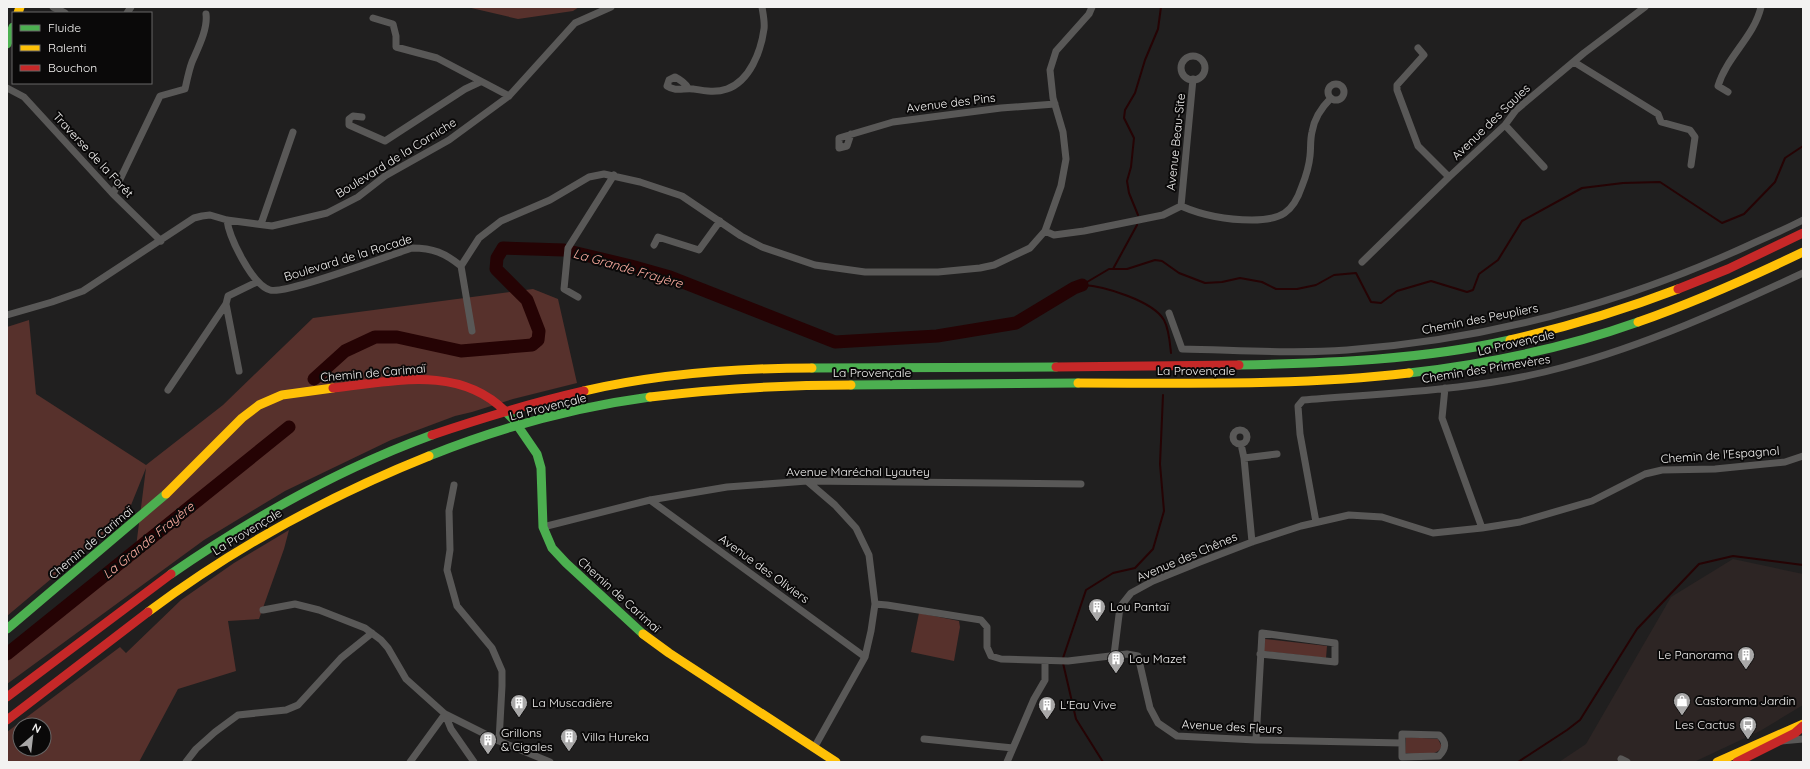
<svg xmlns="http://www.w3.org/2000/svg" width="1810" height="769" font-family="Quicksand,sans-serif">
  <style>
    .built { fill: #2d2524 }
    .green { fill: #57312c; fill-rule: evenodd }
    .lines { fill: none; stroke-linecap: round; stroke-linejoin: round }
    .stream { stroke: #250304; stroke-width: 2 }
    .river { stroke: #250304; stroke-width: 13 }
    .street { stroke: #595857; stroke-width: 7 }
    .fast { stroke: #4caf50; stroke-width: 9 }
    .slow { stroke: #ffc107; stroke-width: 9 }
    .jam { stroke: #c62828; stroke-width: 9 }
    .labels { text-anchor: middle; stroke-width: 4; stroke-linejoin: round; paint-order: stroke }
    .street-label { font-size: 12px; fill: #f3f2f1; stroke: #0a0909 }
    .poi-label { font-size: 12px; fill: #f3f2f1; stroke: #0a0909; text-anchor: start }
    .water-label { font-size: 13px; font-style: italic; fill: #feada1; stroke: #0a0909 }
  </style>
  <rect width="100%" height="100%" fill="#201f1f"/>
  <path class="built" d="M1733 559 1803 574V705L1760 731 1694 762H1559L1586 744 1671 597Z"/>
  <path class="green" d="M467 7H579L573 11 518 19Z
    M533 289 558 299 577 383 513 399 472 412 455 416 391 440 285 491 204 540 7 684V659L135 555 146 468 127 515 7 616V327L29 320 36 394 146 465 223 405 313 318Z
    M289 530 284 549 259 619 228 621 236 671 178 689 139 762H7V732L120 647 126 653 181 600 234 563ZM20 725H44V749H20Z
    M919 613 959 621 960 627 954 661 911 652Z
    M1265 639 1327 646 1326 658 1263 651Z
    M1406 737 1438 739 1442 747C1435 758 1417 754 1405 753Z"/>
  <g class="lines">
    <path class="stream" d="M1138 215 1129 193 1127 181 1131 167 1134 138 1124 118 1125 110 1135 93 1145 60 1158 29 1161 7
      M1113 269 1137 225
      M1082 285 1109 269H1127L1155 260 1162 261 1179 273 1205 283 1222 282 1240 278 1262 282 1276 289H1297L1316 285 1334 275 1356 273 1371 302 1381 303 1397 291 1431 281 1467 292 1473 290 1479 274 1498 260 1522 221 1582 188 1623 183 1660 182 1722 223 1744 214 1775 182 1785 158 1803 146
      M1083 285C1104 286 1153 301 1164 320 1169 329 1170 343 1171 353
      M1063 658 1086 590 1113 573 1135 568 1153 549 1164 511 1160 464 1163 395
      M1063 663 1076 719 1103 762
      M1518 762 1567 730 1580 720 1637 629 1699 564 1733 556 1803 565"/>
    <path class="river" d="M314 379 345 351 375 337H397L461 351 532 345 538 340 539 331 527 300 496 269 497 258 503 248 564 250 631 266 670 277 835 342 937 336 1016 323 1074 288 1082 285
      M7 654 289 427"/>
    <path class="street" d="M53 7 65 13
      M127 13 131 7
      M373 18 393 24 396 36V47L437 58 509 96
      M1418 48 1424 55 1397 85V90L1418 146 1449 177
      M1181 68a12 12 0 1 1 24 0a12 12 0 1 1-24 0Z
      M1574 62 1658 114 1661 122 1690 130 1695 137 1691 165
      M1328 92a8 8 0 1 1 16 0a8 8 0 1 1-16 0Z
      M7 88 24 97 113 194 161 241
      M688 88C685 83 681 80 675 77L669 80 667 86C676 92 683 88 693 89 705 91 716 93 727 89 750 81 761 51 764 29 765 22 763 14 762 7
      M1728 92 1718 86C1727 56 1754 37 1761 7
      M362 117 353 116 349 119V125L385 141 465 89 480 82
      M1505 125 1544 167
      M851 134 847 146 839 148V138L893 122 1001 108 1055 104
      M113 194 160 96 185 89C187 80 189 70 192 62 198 48 208 29 206 14
      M1181 206 1193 79
      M227 220C229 237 252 285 270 290 285 295 390 255 412 248 433 248 445 253 461 266
      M261 224 293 132
      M1045 231 1054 235 1084 231 1163 215 1181 206C1204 216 1227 220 1252 220 1281 220 1293 213 1302 186 1306 176 1309 166 1310 156 1311 148 1310 140 1312 132 1314 118 1322 107 1331 98
      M654 245 658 237 699 250 720 221
      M1362 262 1449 177 1505 125 1516 110 1584 53 1645 7
      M461 266 479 238 501 221 550 200 589 177 604 174 640 182 682 196 741 236 762 247 815 265 865 272H938L980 268 994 265 1030 248 1045 231 1061 186 1066 159 1063 132 1053 98 1050 70 1056 51 1089 14 1092 7
      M461 266 472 331
      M578 297 564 289 568 248 614 175
      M226 304 239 371
      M1169 313 1182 349C1237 350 1292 354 1347 350 1484 340 1620 304 1745 247 1764 238 1784 230 1803 220
      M7 315 52 302 83 291 194 218 202 216 210 215 227 220 272 226 327 213 358 197 385 176 449 140 509 96 575 23 611 7
      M1445 388 1442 418 1482 528
      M168 390 226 304 228 296 257 282
      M1233 437a7 7 0 1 1 14 0a7 7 0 1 1-14 0Z
      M1241 444 1244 458 1252 542
      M1244 458 1277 454
      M807 481 835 505 856 528 869 555 875 604 871 631 865 657 814 748
      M454 485 449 511 450 550 447 570 457 606 492 648 502 671V686L499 741
      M650 500 865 657
      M1316 522 1300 434 1298 406 1303 400C1389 393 1481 390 1564 367 1646 345 1726 309 1803 273
      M543 527 650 500 727 487 807 481 1081 484
      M875 604 887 605 981 620 987 627V647L991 656 1001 659 1068 661 1127 654 1138 656 1150 708 1158 723 1177 736 1256 740 1402 743
      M263 610 295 604 319 610 365 628 381 640 388 648 406 679 445 714 499 741 550 762
      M1114 655 1120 607 1131 593 1153 581 1200 562 1252 542 1301 526 1349 515 1382 517 1433 533 1482 528 1520 522 1592 501 1645 474 1662 470 1715 469 1785 462 1803 456
      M445 714 451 729 474 762
      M1402 734 1439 735C1447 742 1446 749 1439 756L1402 757Z
      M924 739 1013 748
      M1256 740 1262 633 1335 643V662L1260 654
      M1781 741 1803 739
      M1621 759 1627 762
      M186 762 196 749 215 732 238 715 286 710 298 705 341 658 372 633
      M410 762 445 714
      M1007 762 1034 699 1045 680V661"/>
    <path class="fast" d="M7 44 13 27
      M1239 365C1330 363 1421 360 1510 340
      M812 368 1056 367
      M1409 373C1487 364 1565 348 1638 322
      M851 385 1078 383
      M505 411 513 419 537 454 541 468 543 527 552 548 566 563 643 634
      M429 456C499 428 575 407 650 397
      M171 574C252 518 339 469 432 435
      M7 629 166 494"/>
    <path class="slow" d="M18 13 20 7
      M1638 322C1695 302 1749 278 1803 252
      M1510 340C1567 327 1623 310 1678 289
      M1078 383C1189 383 1299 386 1409 373
      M584 391C658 374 736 368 812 368
      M650 397C717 389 783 385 851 385
      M166 494 242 418 259 405 282 395 333 388
      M148 612C235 547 329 496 429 456
      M643 634 669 653 836 762
      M1717 762 1803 724"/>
    <path class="jam" d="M1678 289 1728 269 1803 233
      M1056 367 1239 365
      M333 388C391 382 458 364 505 411
      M432 435C482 418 532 403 584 391
      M7 697 171 574
      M7 720 148 612
      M1737 762 1795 733 1803 726"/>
  </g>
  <defs>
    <symbol id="building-pin" viewBox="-11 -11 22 30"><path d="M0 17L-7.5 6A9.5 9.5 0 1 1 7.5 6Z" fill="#a9a8a8" stroke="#0a0909"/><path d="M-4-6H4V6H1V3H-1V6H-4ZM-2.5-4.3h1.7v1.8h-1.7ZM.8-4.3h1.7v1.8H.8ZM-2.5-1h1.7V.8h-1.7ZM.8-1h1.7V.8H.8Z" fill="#fff"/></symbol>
    <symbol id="shop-pin" viewBox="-11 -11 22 30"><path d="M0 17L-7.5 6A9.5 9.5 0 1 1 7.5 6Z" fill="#a9a8a8" stroke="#0a0909"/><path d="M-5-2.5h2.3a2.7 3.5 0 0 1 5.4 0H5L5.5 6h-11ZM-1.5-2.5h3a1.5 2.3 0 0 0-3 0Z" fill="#fff"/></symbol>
    <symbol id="bus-pin" viewBox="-11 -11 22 30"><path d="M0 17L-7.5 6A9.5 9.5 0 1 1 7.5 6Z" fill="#a9a8a8" stroke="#0a0909"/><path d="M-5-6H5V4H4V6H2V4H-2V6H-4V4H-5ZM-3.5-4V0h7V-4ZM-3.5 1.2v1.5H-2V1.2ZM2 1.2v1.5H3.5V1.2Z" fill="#fff"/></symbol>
  </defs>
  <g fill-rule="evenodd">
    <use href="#building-pin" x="1087" y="597" width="20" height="27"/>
    <use href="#building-pin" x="1736" y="645" width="20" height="27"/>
    <use href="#building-pin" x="1106" y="649" width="20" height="27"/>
    <use href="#shop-pin" x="1672" y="691" width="20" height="27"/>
    <use href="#building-pin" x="509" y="693" width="20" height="27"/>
    <use href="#building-pin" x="1037" y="695" width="20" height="27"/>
    <use href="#bus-pin" x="1738" y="715" width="20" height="27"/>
    <use href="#building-pin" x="559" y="727" width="20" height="27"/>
    <use href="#building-pin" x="478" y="730" width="20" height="27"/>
  </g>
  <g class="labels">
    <g class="street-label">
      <text transform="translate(951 103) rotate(-7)" y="4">Avenue des Pins</text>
      <text transform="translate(1491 122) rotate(-44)" y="4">Avenue des Saules</text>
      <text transform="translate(1176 142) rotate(-84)" y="4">Avenue Beau-Site</text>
      <text transform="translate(93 155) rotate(47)" y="4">Traverse de la Forêt</text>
      <text transform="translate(396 158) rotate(-32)" y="4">Boulevard de la Corniche</text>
      <text transform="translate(348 258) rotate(-17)" y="4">Boulevard de la Rocade</text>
      <text transform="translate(1480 319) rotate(-11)" y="4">Chemin des Peupliers</text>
      <text transform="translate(1516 343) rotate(-13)" y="4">La Provençale</text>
      <text transform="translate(1486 369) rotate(-9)" y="4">Chemin des Primevères</text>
      <text x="1196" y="375">La Provençale</text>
      <text transform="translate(373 373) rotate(-5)" y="4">Chemin de Carimaï</text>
      <text x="872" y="377">La Provençale</text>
      <text transform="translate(548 407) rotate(-14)" y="4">La Provençale</text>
      <text transform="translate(1720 455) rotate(-4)" y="4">Chemin de l'Espagnol</text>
      <text x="858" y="476">Avenue Maréchal Lyautey</text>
      <text transform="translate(247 532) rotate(-31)" y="4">La Provençale</text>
      <text transform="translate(91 543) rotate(-40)" y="4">Chemin de Carimaï</text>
      <text transform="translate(1187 557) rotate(-23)" y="4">Avenue des Chênes</text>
      <text transform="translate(764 569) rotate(36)" y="4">Avenue des Oliviers</text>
      <text transform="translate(619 595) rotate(42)" y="4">Chemin de Carimaï</text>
      <text transform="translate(1232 727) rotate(3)" y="4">Avenue des Fleurs</text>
    </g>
    <g class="poi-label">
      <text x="1110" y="611">Lou Pantaï</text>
      <text x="1733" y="659" text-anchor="end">Le Panorama</text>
      <text x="1129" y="663">Lou Mazet</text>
      <text x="1695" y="705">Castorama Jardin</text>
      <text x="532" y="707">La Muscadière</text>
      <text x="1060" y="709">L'Eau Vive</text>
      <text x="1735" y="729" text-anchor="end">Les Cactus</text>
      <text x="501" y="737">Grillons<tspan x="501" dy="14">&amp; Cigales</tspan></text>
      <text x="582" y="741">Villa Hureka</text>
    </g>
    <g class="water-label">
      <text transform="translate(628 268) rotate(16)" y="5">La Grande Frayère</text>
      <text transform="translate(148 540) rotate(-39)" y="5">La Grande Frayère</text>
    </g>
  </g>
  <rect width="1810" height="769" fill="none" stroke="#f3f2f1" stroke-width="16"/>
  <rect x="12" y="12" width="140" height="72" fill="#0a0909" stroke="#676666"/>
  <rect x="20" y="25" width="20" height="6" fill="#4caf50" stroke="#676666"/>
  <text x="48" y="32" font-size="12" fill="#f3f2f1">Fluide</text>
  <rect x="20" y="45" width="20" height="6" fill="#ffc107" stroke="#676666"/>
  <text x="48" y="52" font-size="12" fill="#f3f2f1">Ralenti</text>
  <rect x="20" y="65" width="20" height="6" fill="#c62828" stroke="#676666"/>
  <text x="48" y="72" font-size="12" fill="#f3f2f1">Bouchon</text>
  <g transform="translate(32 737) rotate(28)"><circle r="19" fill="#0a0909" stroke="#676666"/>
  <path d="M0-3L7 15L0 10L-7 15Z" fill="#a9a8a8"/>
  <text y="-6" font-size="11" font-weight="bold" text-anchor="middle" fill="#f3f2f1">N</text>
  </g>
</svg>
